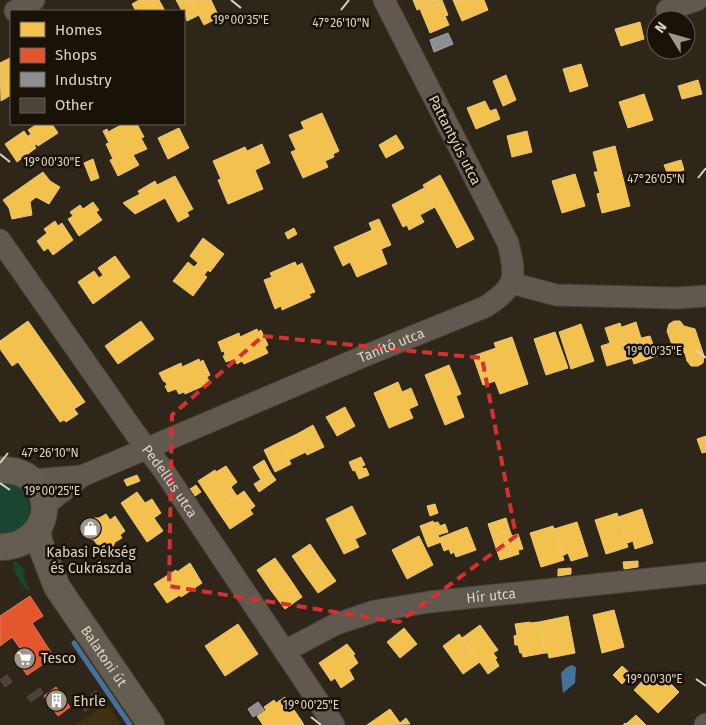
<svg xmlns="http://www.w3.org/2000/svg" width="706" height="725" font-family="'Fira Sans',sans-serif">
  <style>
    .built { fill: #412f12 }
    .green { fill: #1a4530 }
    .water { fill: #45729d }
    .homes { fill: #f2c14e; stroke: #ecc672 }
    .shops { fill: #e4572e; stroke: #e27c5b }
    .industry { fill: #8d8d92; stroke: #a5a2a1 }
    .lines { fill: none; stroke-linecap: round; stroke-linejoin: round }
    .stream { stroke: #45729d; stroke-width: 5 }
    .building { fill: #4b423a; stroke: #564c45 }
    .minor-casing { stroke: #4a4239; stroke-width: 23 }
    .major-casing { stroke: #4a4239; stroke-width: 28 }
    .minor { stroke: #615950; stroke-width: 21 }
    .major { stroke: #645c50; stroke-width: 26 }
    .marked { fill: none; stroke: #d63130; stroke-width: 4; stroke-dasharray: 10 6; stroke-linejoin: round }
    .ticks { fill: none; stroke: #ddd3c5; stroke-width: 2 }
    .labels { text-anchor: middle; stroke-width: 5; stroke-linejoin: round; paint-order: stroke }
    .street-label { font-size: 14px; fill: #ddd3c5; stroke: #191208 }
    .poi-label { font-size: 14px; fill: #ddd3c5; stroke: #191208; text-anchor: start }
    .ticks-label { font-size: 12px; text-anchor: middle; fill: #ddd3c5; stroke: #191208; stroke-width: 5; stroke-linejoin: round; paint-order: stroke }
  </style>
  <rect width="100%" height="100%" fill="#2e2619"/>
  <path class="built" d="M107 704 121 725H75Z"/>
  <path class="green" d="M0 483C5 483 11 483 16 485 35 495 34 527 12 533 9 534 4 534 0 534Z
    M14 562H16L25 570 23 574 30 592C21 585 13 574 14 562Z"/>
  <path class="water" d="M572 665 576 667 575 683 563 693 561 673 567 667Z"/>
  <path class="homes" d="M139 0H159L165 11H136L132 4Z
    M176 0H191L199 15 187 21 184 11H182Z
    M191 0H211L219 17 204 25Z
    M413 0H440L417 10Z
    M442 0 448 15 445 16 449 25 430 33 420 9Z
    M453 0H484L488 10 462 21Z
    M640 22 644 39 621 46 615 29Z
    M10 58 11 95 1 101 0 63Z
    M581 64 588 86 570 92 563 69Z
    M506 75 516 100 503 106 493 81Z
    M698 80 702 94 682 99 678 86Z
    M644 94 653 120 628 128 619 102Z
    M485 101 490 111 496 109 500 119 476 129 467 108Z
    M322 113 339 151 333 154 334 157 325 161 328 167 303 178 291 152 296 150 289 135 304 129 301 122Z
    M37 124H52L58 133 38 146 37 144 34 146 28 136 31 134 28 130Z
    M120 124H137L144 137 141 138 147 149 133 155 139 165 118 176 110 160 113 159 106 144 109 143 103 131 107 129 108 132 121 125Z
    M179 128 189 148 168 159 158 138Z
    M24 131 36 148 17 162 5 144Z
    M527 131 532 152 512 157 507 136Z
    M396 135 404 148 386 158 379 145Z
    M262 144 270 163 255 170 263 189 228 204 218 180 221 179 213 161 245 147 247 151Z
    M615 146 630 206 602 213 597 194 600 193 594 172H598L593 152Z
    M93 159 99 178 91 181 84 163Z
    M681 160 684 170 668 175 664 165Z
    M43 172 50 181 60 187 49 204 36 197 30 202 32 215 12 219 9 208 3 200Z
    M575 174 585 206 562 213 552 181Z
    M440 175 474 239 457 248 423 185Z
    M175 176 193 209 187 212 189 216 178 222 165 198 135 214 123 203 140 194 138 191 155 181 157 185Z
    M424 188 435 207 420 215 424 222 409 230 407 225 403 227 392 205Z
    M93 202 99 210 96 212 102 220 79 236 68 219 73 216 70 212 80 205 83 209Z
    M379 219 391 245 381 249 387 264 357 277 350 262 343 266 334 247 372 230 369 223Z
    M55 221 58 226 62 223 73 240 53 255 48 248 44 251 37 241 47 233 44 229Z
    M294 228 297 234 288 239 285 233Z
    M203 238 224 254 210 272 208 270 204 275 207 277 193 296 173 281 188 262 194 267 198 263 190 256Z
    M115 256 130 277 93 304 78 282 94 271 99 278 103 275 98 268Z
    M295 262 297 266 302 263 315 292 309 294 311 297 282 310 281 306 275 309 264 280 272 277 270 273Z
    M28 321 85 402 74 409 78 414 66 422 64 420 60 422 18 362 12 366 0 349V341Z
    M141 321 154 339 118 364 105 346Z
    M674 321H680L684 326 695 329 704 356 703 363 698 366H691L687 361 685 353 676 356 667 331 669 324Z
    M636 322 641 338 650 336 657 356 634 364 622 327Z
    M620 323 632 358 607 366 601 346 610 343 605 328Z
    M581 324 594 361 571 369 559 332Z
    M257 329 258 332 261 330 268 345 265 347 268 353 244 364 242 361 237 364 234 359 226 362 223 356 225 355 224 351 222 352 218 342 239 333 240 337Z
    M555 332 568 368 546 375 534 339Z
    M512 337 528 384 500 394 495 381 483 385 473 356 496 348 494 343Z
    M199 359 200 362 203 360 210 375 207 377 210 383 185 394 184 392 179 394 176 389 168 392 165 386 167 385 165 381 164 382 159 373 181 363 182 367Z
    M449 365 461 394 456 396 464 417 445 425 425 375Z
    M398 382 402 392 411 388 418 405 409 409 413 418 389 428 374 393Z
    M345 407 355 426 337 436 326 417Z
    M313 425 324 447 307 455 297 434Z
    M297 434 306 452 289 460 280 442Z
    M706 436V452L702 453 697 439Z
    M280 442 291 464 275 472 264 450Z
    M361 457 365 465 353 471 349 462Z
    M264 460 271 473 261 480 253 467Z
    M226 466 237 482 231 487 237 496 217 510 198 481 215 470 216 472Z
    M362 467 363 469 366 468 369 475 359 479 355 470Z
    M271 473 276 480 259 492 254 484Z
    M137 475 140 481 127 486 124 480Z
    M196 485 201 492 195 496 190 489Z
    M244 491 255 506 250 510 253 514 230 529 217 510Z
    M137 492 145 503 152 499 161 513 154 518 163 531 147 542 121 503Z
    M435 504 438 513 430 516 427 506Z
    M352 506 366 534 355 539 359 547 344 554 326 519Z
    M642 509 653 543 635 549 633 541 627 543 618 517Z
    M617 513 628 547 606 554 595 520Z
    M106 514 110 520 115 516 125 531 120 535 122 538 115 542 113 547 108 546 101 551 94 540 90 539V533L86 527 92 523 94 518H99Z
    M506 518 510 531 492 536 488 524Z
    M433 521 434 523 438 522 440 526 445 524 448 532 438 535 441 542 428 547 420 526Z
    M577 522 588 556 571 561 568 553 562 556 554 529Z
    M553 526 564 560 541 567 530 533Z
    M467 527 476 550 456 557 454 552 451 554 449 549 444 551 439 538Z
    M510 531 512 536 518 534 523 549 518 550 519 554 500 560 492 536Z
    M419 536 433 565 407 579 392 550Z
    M310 544 323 563 305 575 292 556Z
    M275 558 290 579 272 592 257 570Z
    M638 561V567L624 569 623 562Z
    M190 563 202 583 181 597 180 595 167 603 154 584 176 570 177 572Z
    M323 563 336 581 318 593 305 575Z
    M571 568V574L558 576V569Z
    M290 579 302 597 285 609 272 592Z
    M614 610 624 647 602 653 593 615Z
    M568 616 575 653 549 658 548 653H545L539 622Z
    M530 622V623L539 622 545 653 523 657 522 653H520L518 645H515L514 636 517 635 515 624Z
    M238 624 258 654 225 676 205 646Z
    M480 625 498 650 493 653 497 658 483 667 462 638Z
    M404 628 417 644 400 658 387 642Z
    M459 634 480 662 463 674 443 646Z
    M347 644 355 654 353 655 358 663 349 670 354 679 341 688 335 678 331 681 319 663Z
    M495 659 499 666 488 674 483 667Z
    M622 666 631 674 622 684 613 675Z
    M648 675 655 682 662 675 679 692 658 713 634 690Z
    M285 697 301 720 293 725H263L257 716 266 710 264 707 274 700 276 703Z
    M390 709 400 723 406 718 410 724 367 725Z
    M636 715 646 725H623L625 723 626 724Z
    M301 720 304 725H293Z"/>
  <path class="shops" d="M30 596 43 616 32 623 54 657 27 675 14 656 22 651 12 637 0 646V616Z
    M56 687 70 707 58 716 44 696Z"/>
  <path class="industry" d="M448 33 453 44 434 52 430 40Z
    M258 702 264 710 253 717 248 709Z"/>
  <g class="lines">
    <path class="stream" d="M74 643 130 725"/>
  </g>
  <path class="building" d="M7 675 12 682 5 687 0 680Z
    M40 688 43 693 31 702 27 697Z
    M96 691 102 700 85 711 79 703Z"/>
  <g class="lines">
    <defs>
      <g id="minor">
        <path d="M667 10 697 0"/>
        <path d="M15 11 34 0"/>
        <path id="s1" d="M0 240 135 433 164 471 334 725"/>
        <path d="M511 283 556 295 677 298 706 296"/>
        <path d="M33 480 82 476"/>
        <path id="s2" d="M44 506 82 476 362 357 485 307C516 287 517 278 508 243L384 0"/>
        <path id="s3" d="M285 651 336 624 375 611 429 602 706 573"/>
        <path d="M705 725 706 724"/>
      </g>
      <g id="major">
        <path d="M0 470C59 468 59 546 0 547"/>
        <path id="s4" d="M38 530 39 541 57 587 151 725"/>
      </g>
    </defs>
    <use href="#minor" class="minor-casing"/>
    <use href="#major" class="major-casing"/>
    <use href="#minor" class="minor"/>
    <use href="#major" class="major"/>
  </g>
  <path class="marked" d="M263 336 482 358 516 536 399 622 169 586 172 415Z"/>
  <path class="ticks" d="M231 0 241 8M341 10 349 0M0 154 10 162M698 178 706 168M696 350 706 358M0 463 8 453M0 483 10 490M696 679 706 686M311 717 321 725"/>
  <defs>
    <symbol id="shop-disc" viewBox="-11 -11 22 22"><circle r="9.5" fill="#a09689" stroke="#191208"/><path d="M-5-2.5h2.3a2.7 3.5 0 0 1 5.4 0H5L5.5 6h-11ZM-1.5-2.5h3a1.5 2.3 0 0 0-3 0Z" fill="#fff"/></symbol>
    <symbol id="supermarket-disc" viewBox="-11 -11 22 22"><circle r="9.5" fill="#a09689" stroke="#191208"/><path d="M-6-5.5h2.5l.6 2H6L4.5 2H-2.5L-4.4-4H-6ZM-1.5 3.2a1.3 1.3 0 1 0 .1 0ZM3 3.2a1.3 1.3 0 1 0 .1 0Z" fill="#fff"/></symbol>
    <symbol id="building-disc" viewBox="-11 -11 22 22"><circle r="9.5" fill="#a09689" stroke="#191208"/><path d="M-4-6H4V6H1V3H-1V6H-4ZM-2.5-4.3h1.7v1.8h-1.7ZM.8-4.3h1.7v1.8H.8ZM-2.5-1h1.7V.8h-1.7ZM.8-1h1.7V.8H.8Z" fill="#fff"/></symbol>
  </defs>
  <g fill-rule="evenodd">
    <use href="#shop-disc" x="78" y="516" width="25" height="25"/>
    <use href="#supermarket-disc" x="12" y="646" width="25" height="25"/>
    <use href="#building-disc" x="44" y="688" width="25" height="25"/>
  </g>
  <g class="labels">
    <g class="street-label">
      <text transform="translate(455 140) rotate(63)" y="5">Pattantyús utca</text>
      <text dy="5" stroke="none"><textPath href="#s2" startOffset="384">Tanító utca</textPath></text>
      <text dy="5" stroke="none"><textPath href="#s1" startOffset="295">Pedellus utca</textPath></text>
      <text dy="5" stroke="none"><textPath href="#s3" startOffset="216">Hír utca</textPath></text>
      <text dy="5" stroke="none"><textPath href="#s4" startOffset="144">Balatoni út</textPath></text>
    </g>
    <g class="poi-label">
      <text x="91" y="557" text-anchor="middle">Kabasi Pékség<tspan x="91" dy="16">és Cukrászda</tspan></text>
      <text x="41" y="663">Tesco</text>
      <text x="73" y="706">Ehrle</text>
    </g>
  </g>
  <g class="ticks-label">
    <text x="241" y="24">19°00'35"E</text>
    <text x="341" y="27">47°26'10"N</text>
    <text x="52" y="166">19°00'30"E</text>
    <text x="656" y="183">47°26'05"N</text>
    <text x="654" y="355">19°00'35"E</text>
    <text x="50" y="457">47°26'10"N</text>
    <text x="52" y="495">19°00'25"E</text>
    <text x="654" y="683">19°00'30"E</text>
    <text x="311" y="709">19°00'25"E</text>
  </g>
  <rect x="10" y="10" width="175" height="115" fill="#191208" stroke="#675f54"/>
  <rect x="20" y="22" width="25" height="15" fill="#f2c14e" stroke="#675f54"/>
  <text x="55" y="35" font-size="15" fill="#ddd3c5">Homes</text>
  <rect x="20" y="48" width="25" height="15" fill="#e4572e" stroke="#675f54"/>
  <text x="55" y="60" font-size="15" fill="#ddd3c5">Shops</text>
  <rect x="20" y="72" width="25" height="15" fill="#8d8d92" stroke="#675f54"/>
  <text x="55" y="85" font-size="15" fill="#ddd3c5">Industry</text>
  <rect x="20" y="98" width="25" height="15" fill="#4b423a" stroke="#675f54"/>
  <text x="55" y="110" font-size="15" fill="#ddd3c5">Other</text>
  <g transform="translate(671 35) rotate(307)"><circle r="24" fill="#191208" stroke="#675f54"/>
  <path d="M0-4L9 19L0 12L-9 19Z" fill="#a09689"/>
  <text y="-8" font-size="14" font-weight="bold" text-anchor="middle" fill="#ddd3c5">N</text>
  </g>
</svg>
